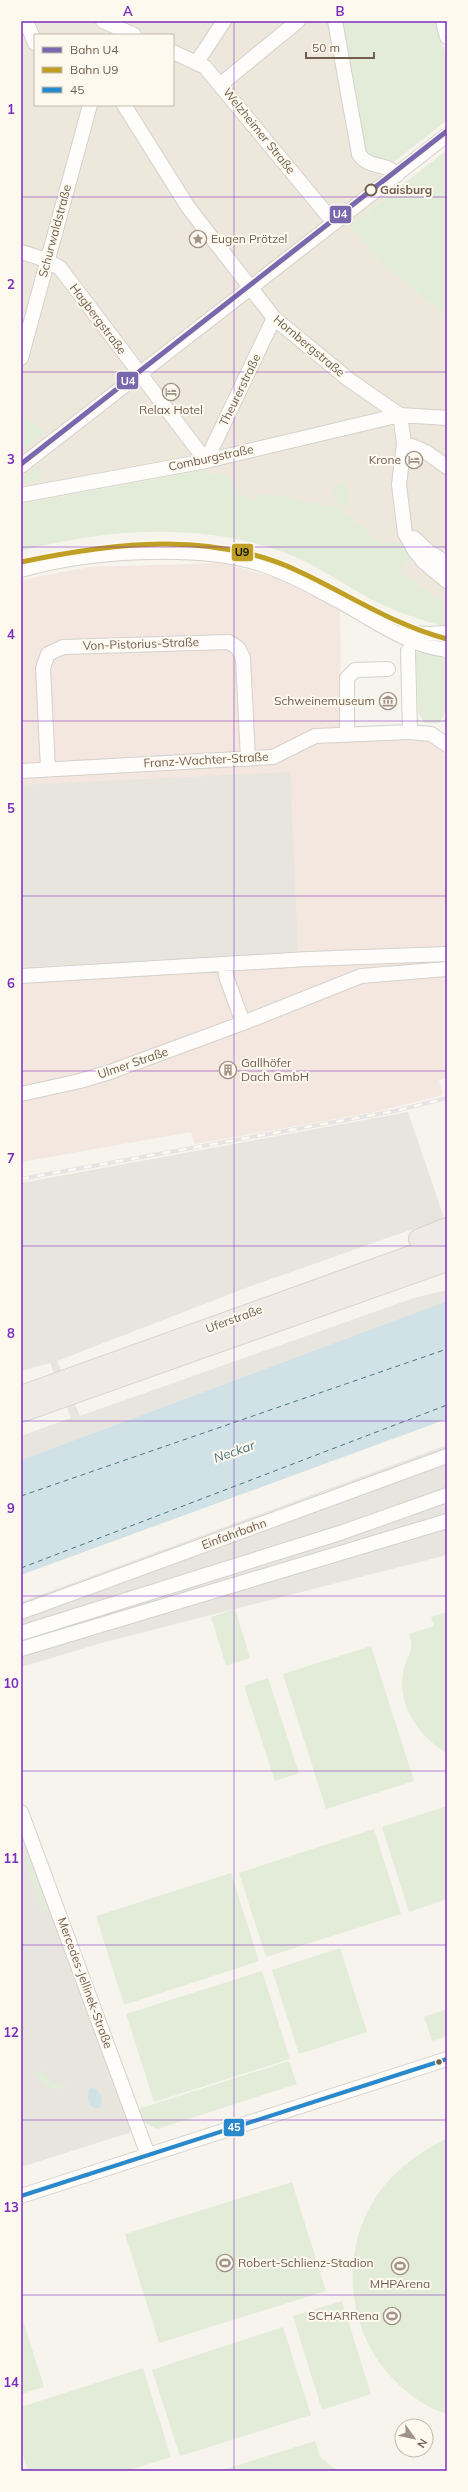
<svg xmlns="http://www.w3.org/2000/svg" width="468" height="2492" font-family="Mulish,sans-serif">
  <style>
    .residential { fill: #eee7db; fill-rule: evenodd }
    .commercial { fill: #f3e7df }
    .industrial { fill: #e8e4de }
    .green { fill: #e3ecd9 }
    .water { fill: #d0e2e5 }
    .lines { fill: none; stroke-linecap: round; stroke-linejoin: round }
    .ferry { stroke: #4c7582; stroke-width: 1; stroke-dasharray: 5 4; stroke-linecap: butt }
    .minor-casing { stroke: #d5d1cb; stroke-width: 16 }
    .highway-casing { stroke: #d7d1cb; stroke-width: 22 }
    .minor { stroke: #fefdfc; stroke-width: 14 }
    .highway { stroke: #f0eae6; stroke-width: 20 }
    .rail-casing { stroke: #e5e3e4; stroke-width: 4 }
    .rail { stroke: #fdf9ef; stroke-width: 2.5; stroke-dasharray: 8; stroke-linecap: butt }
    .bus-1-casing { stroke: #fdf9ef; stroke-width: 7 }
    .bus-1 { stroke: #288acc; stroke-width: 4 }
    .rail-1-casing { stroke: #fdf9ef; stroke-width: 8 }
    .rail-2-casing { stroke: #fdf9ef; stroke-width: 8 }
    .rail-1 { stroke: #7a68ae; stroke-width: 5 }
    .rail-2 { stroke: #c09f25; stroke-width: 5 }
    .grid { fill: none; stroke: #7b2cbf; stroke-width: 1; stroke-opacity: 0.55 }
    .stop-dot { fill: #fdf9ef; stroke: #725e4f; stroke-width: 2 }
    .bus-dot { fill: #725e4f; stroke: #fdf9ef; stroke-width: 1.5 }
    .labels { text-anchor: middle; stroke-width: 4; stroke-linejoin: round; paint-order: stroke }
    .street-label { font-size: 12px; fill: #725e4f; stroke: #fdf9ef }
    .stop-label { font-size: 12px; font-weight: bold; fill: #725e4f; stroke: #fdf9ef; text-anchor: start }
    .poi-label { font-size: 12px; fill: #725e4f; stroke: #fdf9ef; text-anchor: start }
    .water-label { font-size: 13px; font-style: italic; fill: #4c7582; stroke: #fdf9ef }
    .line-badge { stroke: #fdf9ef; stroke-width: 1.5 }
    .badge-label { font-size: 11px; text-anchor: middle; font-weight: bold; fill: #fff }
    .pale-badge-label { font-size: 11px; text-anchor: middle; font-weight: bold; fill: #111 }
    .neatline { fill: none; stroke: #7b2cbf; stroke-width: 1.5 }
    .grid-label { font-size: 13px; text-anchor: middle; font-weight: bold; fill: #7b2cbf }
  </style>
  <rect width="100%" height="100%" fill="#f6f4ed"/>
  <path class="residential" d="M21 21H340L376 168 391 193 349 226 382 263 447 317V605L399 571 382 544 340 508 249 502 209 475 207 469 21 504ZM35 35H173V105H35Z"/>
  <path class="commercial" d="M222 563 284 580 340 611 341 732 423 728 443 750 447 763V1078L439 1080 443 1095 379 1111 195 1144 191 1132 21 1162V580L90 567Z"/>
  <path class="industrial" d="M290 772 298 954 21 967V785Z
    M408 1112 444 1218 251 1286 57 1361 80 1416 417 1297 447 1290V1301L21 1460V1436L71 1418 50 1363 21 1371V1183Z
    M447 1445V1555L105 1642 21 1667V1602Z
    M21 1826 135 2131 21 2167Z"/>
  <path class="green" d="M340 21H437L447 60V120L386 168 363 151Z
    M447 150V317L382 263 349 226Z
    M21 414 46 432 25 449 21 446Z
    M39 464 42 481 21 483V480Z
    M207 469 209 475 223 472 248 501 263 493 340 508 382 544 401 541 410 557 399 571 447 605V627C424 621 402 614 381 604 351 590 324 569 293 556 209 521 108 528 21 551V504Z
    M344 482 349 495 347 506 338 505 331 487Z
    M416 651 445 658 446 711 440 723H425L418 713Z
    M235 1609 250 1658 226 1666 211 1617Z
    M447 1612V1753C419 1737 397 1705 403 1672 407 1653 415 1654 409 1634L434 1626 431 1617Z
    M371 1646 414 1781 326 1809 283 1674Z
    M268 1678 299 1773 275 1781 244 1686Z
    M447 1806V1899L409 1912 382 1827Z
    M374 1829 401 1914 266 1957 239 1873Z
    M30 1856 50 1911 44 1913 24 1860Z
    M231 1873 259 1961 124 2005 96 1916Z
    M340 1948 367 2032 299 2054 272 1970Z
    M262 1971 290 2059 154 2102 126 2014Z
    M447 2009V2036L432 2041 424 2017Z
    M289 2061 297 2084 157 2129 143 2122 138 2109Z
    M41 2070 53 2083 69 2087C55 2092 42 2087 35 2073Z
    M447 2138V2414C423 2407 402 2390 386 2371 340 2316 341 2228 393 2176 408 2161 427 2148 447 2138Z
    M292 2182 326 2291 159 2343 125 2234Z
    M342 2301 371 2394 322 2410 293 2316Z
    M21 2314 44 2387 21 2394Z
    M283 2327 311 2415 180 2456 152 2370Z
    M143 2368 171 2457 126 2471H28L21 2449V2407Z
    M315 2441 321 2458 338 2471H219Z"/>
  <path class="water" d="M447 1301V1419L21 1575V1460Z
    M90 2088 96 2089 101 2095 102 2103 99 2108H94C87 2104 86 2095 90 2088Z"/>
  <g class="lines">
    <path class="ferry" d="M21 1496 447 1349
      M21 1568 447 1405"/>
    <defs>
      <path id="minor" d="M26 21 35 43
        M103 21 134 35
        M335 21 359 154C368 169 387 162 397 175
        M443 21 447 37
        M173 52 205 67 334 223
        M197 62 224 21
        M221 84 298 21
        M124 105 188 207 274 318 348 379 400 415 447 418
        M21 252 47 260 60 268 206 461 274 318
        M21 358 90 105
        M400 415 404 443 399 485 405 533 415 551 423 561 447 581
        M404 443 426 452 447 467
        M21 466 447 135
        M21 495 206 461 400 415
        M414 538 429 552 447 563
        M21 570C86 551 193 544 258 563 282 571 303 581 324 593 365 613 401 644 447 650
        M404 632 427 634 447 633
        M408 651 410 732
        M347 735V678L355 670 388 669
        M48 769 43 668 48 654 63 647 229 642 238 648 243 658 248 759
        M21 771 273 757 315 736 410 732 431 734 447 745
        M225 965 226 976 243 1023
        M21 976 308 959 447 954
        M21 1094 80 1081 110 1072 243 1023 361 976 447 969
        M21 1612 447 1456
        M21 1633 340 1533 447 1495
        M21 1649 447 1521
        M21 1812 148 2155
        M21 2196 447 2059"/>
      <path id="highway" d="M419 1239 447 1228
        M21 1396 447 1243
        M21 1412 447 1261"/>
    </defs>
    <use href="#minor" class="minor-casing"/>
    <use href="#highway" class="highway-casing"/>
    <use href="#minor" class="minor"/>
    <use href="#highway" class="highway"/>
    <defs>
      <path id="rail" d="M21 1179 395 1111 447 1098"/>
    </defs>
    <use href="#rail" class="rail-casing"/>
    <use href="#rail" class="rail"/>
    <defs>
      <path id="bus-1" d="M21 2196 447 2059"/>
    </defs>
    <use href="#bus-1" class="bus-1-casing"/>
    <use href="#bus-1" class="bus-1"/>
    <defs>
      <path id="rail-1" d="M21 464 447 131"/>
      <path id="rail-2" d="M21 562C112 543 211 530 298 571 348 594 393 625 447 639"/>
    </defs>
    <use href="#rail-1" class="rail-1-casing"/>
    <use href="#rail-2" class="rail-2-casing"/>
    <use href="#rail-1" class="rail-1"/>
    <use href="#rail-2" class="rail-2"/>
  </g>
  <path class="grid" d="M234 21V2471M21 197H447M21 372H447M21 547H447M21 721H447M21 896H447M21 1071H447M21 1246H447M21 1421H447M21 1596H447M21 1771H447M21 1945H447M21 2120H447M21 2295H447"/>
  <defs>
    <symbol id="sight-ring" viewBox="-11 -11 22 22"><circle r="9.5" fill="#fdf9ef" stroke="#a09286" stroke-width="1.5"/><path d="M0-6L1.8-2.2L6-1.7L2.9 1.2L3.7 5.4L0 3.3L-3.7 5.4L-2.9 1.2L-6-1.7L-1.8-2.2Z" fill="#a09286"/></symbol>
    <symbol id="hotel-ring" viewBox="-11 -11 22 22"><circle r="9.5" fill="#fdf9ef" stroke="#a09286" stroke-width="1.5"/><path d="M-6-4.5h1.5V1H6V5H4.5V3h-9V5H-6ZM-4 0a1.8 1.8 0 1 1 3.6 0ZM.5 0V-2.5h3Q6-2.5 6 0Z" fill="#a09286"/></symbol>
    <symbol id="museum-ring" viewBox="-11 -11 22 22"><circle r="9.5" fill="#fdf9ef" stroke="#a09286" stroke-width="1.5"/><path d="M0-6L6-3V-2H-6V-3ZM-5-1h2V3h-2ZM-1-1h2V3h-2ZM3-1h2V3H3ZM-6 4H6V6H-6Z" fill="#a09286"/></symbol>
    <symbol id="building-ring" viewBox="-11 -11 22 22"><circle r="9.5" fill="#fdf9ef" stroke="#a09286" stroke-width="1.5"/><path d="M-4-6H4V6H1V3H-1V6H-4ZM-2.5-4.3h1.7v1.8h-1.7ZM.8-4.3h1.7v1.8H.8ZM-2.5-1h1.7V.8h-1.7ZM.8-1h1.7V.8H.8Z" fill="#a09286"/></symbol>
    <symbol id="stadium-ring" viewBox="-11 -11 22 22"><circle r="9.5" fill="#fdf9ef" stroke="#a09286" stroke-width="1.5"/><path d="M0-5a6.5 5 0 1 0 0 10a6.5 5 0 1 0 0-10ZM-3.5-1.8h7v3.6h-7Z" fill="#a09286"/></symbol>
  </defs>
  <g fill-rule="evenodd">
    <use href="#sight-ring" x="188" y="229" width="20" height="20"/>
    <use href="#hotel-ring" x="161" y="382" width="20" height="20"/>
    <use href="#hotel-ring" x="404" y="450" width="20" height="20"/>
    <use href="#museum-ring" x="378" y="691" width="20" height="20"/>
    <use href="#building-ring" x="218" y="1060" width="20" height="20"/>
    <use href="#stadium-ring" x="215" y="2253" width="20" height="20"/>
    <use href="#stadium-ring" x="390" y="2256" width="20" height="20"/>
    <use href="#stadium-ring" x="382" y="2306" width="20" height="20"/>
  </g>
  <circle class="stop-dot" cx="371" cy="190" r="5.5"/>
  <circle class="bus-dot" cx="439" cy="2062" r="3.5"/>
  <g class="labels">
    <g class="street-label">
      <text transform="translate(259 131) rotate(51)" y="4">Welzheimer Straße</text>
      <text transform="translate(55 231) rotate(-75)" y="4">Schurwaldstraße</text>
      <text transform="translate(98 319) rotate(53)" y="4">Hagbergstraße</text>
      <text transform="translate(309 346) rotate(40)" y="4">Hornbergstraße</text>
      <text transform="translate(240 390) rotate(-64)" y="4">Theurerstraße</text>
      <text transform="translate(211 458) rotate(-12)" y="4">Comburgstraße</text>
      <text transform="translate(141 644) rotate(-2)" y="4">Von-Pistorius-Straße</text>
      <text transform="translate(206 760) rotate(-3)" y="4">Franz-Wachter-Straße</text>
      <text transform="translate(133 1063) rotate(-19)" y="4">Ulmer Straße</text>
      <text transform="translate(234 1319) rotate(-20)" y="4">Uferstraße</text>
      <text transform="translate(234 1534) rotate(-20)" y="4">Einfahrbahn</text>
      <text transform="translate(85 1983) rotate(70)" y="4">Mercedes-Jellinek-Straße</text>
    </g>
    <g class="stop-label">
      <text x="380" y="194">Gaisburg</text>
    </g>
    <g class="poi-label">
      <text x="211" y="243">Eugen Prötzel</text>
      <text x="171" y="414" text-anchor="middle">Relax Hotel</text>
      <text x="401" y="464" text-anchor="end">Krone</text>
      <text x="375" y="705" text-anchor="end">Schweinemuseum</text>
      <text x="241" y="1067">Gallhöfer<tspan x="241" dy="14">Dach GmbH</tspan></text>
      <text x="238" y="2267">Robert-Schlienz-Stadion</text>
      <text x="400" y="2288" text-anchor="middle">MHPArena</text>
      <text x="379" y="2320" text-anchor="end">SCHARRena</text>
    </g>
    <g class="water-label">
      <text transform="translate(234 1451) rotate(-19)" y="5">Neckar</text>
    </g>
  </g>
  <g class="line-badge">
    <rect x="329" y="205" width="23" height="19" rx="4" fill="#7a68ae"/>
    <rect x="116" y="371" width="23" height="19" rx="4" fill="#7a68ae"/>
    <rect x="231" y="543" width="23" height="19" rx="4" fill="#c09f25"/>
    <rect x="223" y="2118" width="22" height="19" rx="4" fill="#288acc"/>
  </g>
  <g class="badge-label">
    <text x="340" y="218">U4</text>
    <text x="128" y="385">U4</text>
    <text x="234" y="2131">45</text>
  </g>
  <g class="pale-badge-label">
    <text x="242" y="556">U9</text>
  </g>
  <rect width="468" height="2492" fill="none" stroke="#fdf9ef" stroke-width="44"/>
  <rect x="34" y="34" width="140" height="72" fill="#fdf9ef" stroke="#c5bbaf"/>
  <rect x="42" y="47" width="20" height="6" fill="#7a68ae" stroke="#c5bbaf"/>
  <text x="70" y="54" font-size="12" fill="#725e4f">Bahn U4</text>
  <rect x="42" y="67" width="20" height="6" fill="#c09f25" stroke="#c5bbaf"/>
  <text x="70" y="74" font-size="12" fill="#725e4f">Bahn U9</text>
  <rect x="42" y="87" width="20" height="6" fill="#288acc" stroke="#c5bbaf"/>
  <text x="70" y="94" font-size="12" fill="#725e4f">45</text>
  <g transform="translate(414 2438) rotate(123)"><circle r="19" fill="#fdf9ef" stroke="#c5bbaf"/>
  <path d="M0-3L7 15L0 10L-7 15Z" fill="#a09286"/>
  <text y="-6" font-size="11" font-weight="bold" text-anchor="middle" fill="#725e4f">N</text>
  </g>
  <path d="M306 52v6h68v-6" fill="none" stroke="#725e4f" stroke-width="2"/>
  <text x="312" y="52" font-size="12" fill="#725e4f" stroke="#fdf9ef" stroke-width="3" paint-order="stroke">50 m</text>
  <rect x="22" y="22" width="424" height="2448" class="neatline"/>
  <g class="grid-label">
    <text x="128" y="16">A</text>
    <text x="340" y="16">B</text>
    <text x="11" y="114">1</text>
    <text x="11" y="289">2</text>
    <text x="11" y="464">3</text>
    <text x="11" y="639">4</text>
    <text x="11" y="813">5</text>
    <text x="11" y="988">6</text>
    <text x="11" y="1163">7</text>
    <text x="11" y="1338">8</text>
    <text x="11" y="1513">9</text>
    <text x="11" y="1688">10</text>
    <text x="11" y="1863">11</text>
    <text x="11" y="2037">12</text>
    <text x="11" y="2212">13</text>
    <text x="11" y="2387">14</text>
  </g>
</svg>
